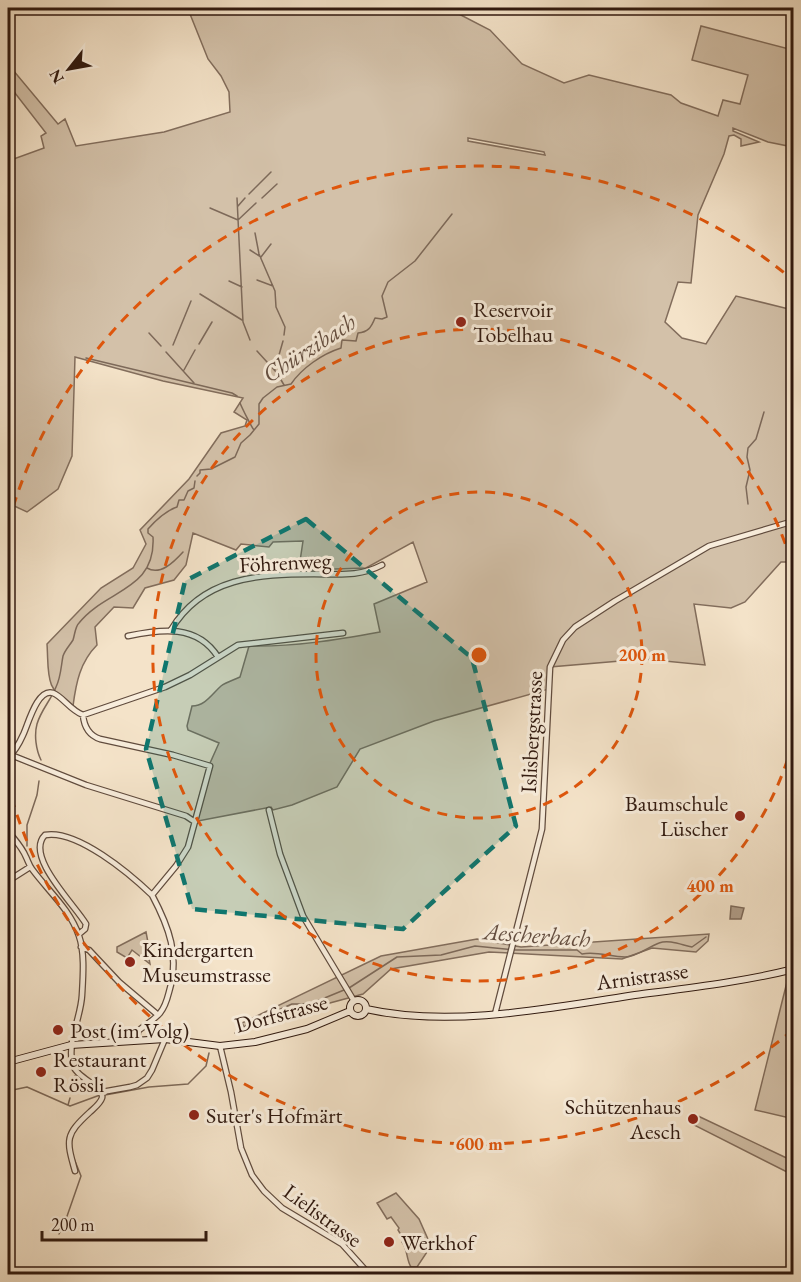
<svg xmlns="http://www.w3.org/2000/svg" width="801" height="1282" font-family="'EB Garamond',serif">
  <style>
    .green { fill: #d3c1a9; stroke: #826d5c; stroke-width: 1.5; fill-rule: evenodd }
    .water { fill: #b19e8a; stroke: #7d6959; stroke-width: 1.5 }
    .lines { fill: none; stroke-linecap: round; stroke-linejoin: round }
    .stream { stroke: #7d6959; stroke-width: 1.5 }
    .street-casing { stroke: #614c3e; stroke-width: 7 }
    .secondary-casing { stroke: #30190f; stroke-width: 8 }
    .street { stroke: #f8eddc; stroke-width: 4.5 }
    .secondary { stroke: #f8eddc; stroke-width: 6 }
    .marked { fill: #0f766e; fill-opacity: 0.2; stroke: #0f766e; stroke-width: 4.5; stroke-dasharray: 12 8; stroke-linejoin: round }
    .ring { fill: none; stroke: #df560c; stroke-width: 3; stroke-dasharray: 10 8 }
    .poi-dot { fill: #8f2418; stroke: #f8eddc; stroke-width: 2 }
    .labels { text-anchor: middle; stroke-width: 6; stroke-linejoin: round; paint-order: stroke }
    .poi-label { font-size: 22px; fill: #30190f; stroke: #f8eddc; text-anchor: start }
    .street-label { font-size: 22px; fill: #30190f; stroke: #f8eddc }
    .water-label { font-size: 24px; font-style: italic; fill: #644e40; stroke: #f8eddc }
    .centre { fill: #df560c; stroke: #f8eddc; stroke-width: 3 }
    .ring-label { font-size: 18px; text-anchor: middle; font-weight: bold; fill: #df560c; stroke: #f8eddc; stroke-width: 6; stroke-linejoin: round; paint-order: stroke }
  </style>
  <rect width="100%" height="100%" fill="#f4e3c9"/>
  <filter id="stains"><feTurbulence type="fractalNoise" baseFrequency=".00333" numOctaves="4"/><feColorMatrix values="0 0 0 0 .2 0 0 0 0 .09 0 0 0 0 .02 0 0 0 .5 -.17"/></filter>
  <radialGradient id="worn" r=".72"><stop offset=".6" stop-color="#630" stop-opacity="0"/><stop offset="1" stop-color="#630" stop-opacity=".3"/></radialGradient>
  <path class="green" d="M192 8 196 10 201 8H419L457 13 490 30 522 64 564 83 589 75 671 95 681 103 718 116 723 100 740 104 748 75 692 60 701 26 793 50V147L768 142 733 128V131L759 142 741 146V139L734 135 729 136 724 154 698 215 691 283 678 282 665 322 682 338 706 344 736 296 793 310V562H781L745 602 731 608 694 604 705 665 644 659 550 667 549 689 434 721 360 749 337 787 292 805 273 810 271 807 198 821 194 816 206 772 219 743 188 730 187 726 192 706C205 706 212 694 221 686 226 682 234 680 240 677L249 646C294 647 336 640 380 632L374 604 427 582 413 542 366 568 306 570 299 568 303 541 273 542 269 547 241 544 236 550 193 533 186 565 174 580 145 588 133 608 114 607 95 627 97 645C80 662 76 683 73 706 44 690 49 674 47 644L101 588 133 568 146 544 140 530 189 479 221 433 245 426 247 420 234 412 243 398 163 381 75 357 72 456 58 489 27 512 8 503V161L44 148 41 136 46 133 8 84V64L58 124 65 119 76 146 164 132 230 112 229 92 221 76 208 59 188 9ZM468 138 544 152 545 155 468 141Z
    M146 932 150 953H148L150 964 132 950 127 958 117 952V947Z
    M709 934 708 941 696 952 652 948 622 959 489 952 391 969 363 994 293 1013 278 1014 256 1023 257 1026 246 1030 242 1023 381 956 477 939 521 947Z
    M793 977H794L793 1124 789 1122 790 1118 755 1110 788 978Z
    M698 1116 793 1161V1175L694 1125Z
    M396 1193 419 1219 431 1246 417 1267H411C406 1259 408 1250 402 1242L404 1240 398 1230 399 1228 391 1217 387 1219 377 1203Z"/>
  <path class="water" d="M731 906 744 908 741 919H730Z"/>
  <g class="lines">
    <path class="stream" d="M249 194 271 172
      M237 198 243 322 250 340
      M262 198 277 184
      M238 206 245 198
      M210 208 238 220 256 203
      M255 233 259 254 275 291 276 307 285 327 284 335
      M250 250 261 257 271 244
      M257 280 273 286
      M229 281 242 287
      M200 294 242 320
      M149 333 161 346
      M199 344 212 322
      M173 345 191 301
      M257 351 277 373 284 385
      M166 352 194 383
      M86 358 232 393 237 396
      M275 369 283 341
      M184 370 195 350
      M240 403C242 408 252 428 254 430
      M197 476 200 473V470L211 469 235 457 241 443 250 435 259 424V404L263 398 277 387 291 384C302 368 322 354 341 348L342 340 356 341 358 333C368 332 371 328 375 318L382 319 387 317 382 296 388 282 415 261 452 214
      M748 504 746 487 750 470 747 457 748 448 756 439 764 412
      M147 568C160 576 174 562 183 552
      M41 760C36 750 34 735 37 724 41 710 51 700 56 687 61 677 61 666 63 656 65 650 70 645 73 640 75 634 75 627 79 623 106 589 156 591 153 537L148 533V529C156 520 165 511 177 507L179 500H184L188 491 194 488 195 481
      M27 846V825L37 795 39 781
      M349 988 397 957 441 955 475 946 516 950H577L582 954C597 951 610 957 625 957 637 957 648 947 659 943 669 939 682 945 692 947L706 937
      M235 1033 251 1022 292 1004H310L344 990
      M8 1091 27 1087 70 1106 100 1095
      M73 1093 75 1076
      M105 1095 149 1087 188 1084 206 1066 209 1053
      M68 1105 70 1098
      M59 1234 65 1222 81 1176 73 1156"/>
    <defs>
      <path id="street" d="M171 630C202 577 259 574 314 574 339 574 359 577 382 565
        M128 636C161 629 197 624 218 657
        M83 715C84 726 88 735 100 739L173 755 210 766 188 847 176 866 152 895C169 927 180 956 169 992 167 1000 165 1007 160 1013 154 1020 145 1025 138 1031L137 1040
        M11 755 86 785 186 816 195 822
        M8 758C14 752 19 744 23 735 28 725 37 688 53 693 62 696 70 710 83 715L165 687 190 675 238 645 343 633
        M269 810 280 854 303 916 354 1001
        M8 831C14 839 22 847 26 857 28 861 29 865 32 869 48 891 70 909 79 936 85 953 83 977 82 995 81 1017 68 1039 72 1062 74 1078 105 1086 102 1098 100 1104 94 1108 90 1112 65 1135 66 1139 75 1171
        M8 881 30 867
        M79 934 85 929 86 924C75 905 24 856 45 835 77 829 130 874 152 895
        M81 947 89 950 119 982 158 1015
        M495 1014 542 829 550 667 563 640 575 627 615 601 709 546 794 521
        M220 1046 231 1092 241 1148 252 1175 264 1191 282 1208 342 1244 369 1274
        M102 1092 130 1087 137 1085 147 1078 152 1070 165 1039"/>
      <path id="secondary" d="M350 1008a8 8 0 1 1 16 0a8 8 0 1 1-16 0Z
        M366 1009C450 1028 551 1008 635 995 688 988 742 982 794 969
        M8 1062 71 1045 165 1039 220 1046 255 1042 307 1029 350 1011"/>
    </defs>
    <use href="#street" class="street-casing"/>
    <use href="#secondary" class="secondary-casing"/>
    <use href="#street" class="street"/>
    <use href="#secondary" class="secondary"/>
  </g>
  <path class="marked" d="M306 519 472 658 516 826 403 929 192 909 146 749 185 581Z"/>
  <g class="ring">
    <circle cx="479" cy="655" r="163"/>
    <path d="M793 742A326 326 0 1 1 793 568"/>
    <path d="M793 1030A489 489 0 0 1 8 786M8 524A489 489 0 0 1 793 280"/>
  </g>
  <g class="poi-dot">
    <circle cx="461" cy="322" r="6"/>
    <circle cx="740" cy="816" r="6"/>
    <circle cx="130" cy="962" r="6"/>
    <circle cx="58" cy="1030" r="6"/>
    <circle cx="41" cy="1072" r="6"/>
    <circle cx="194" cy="1115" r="6"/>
    <circle cx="693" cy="1119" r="6"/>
    <circle cx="389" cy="1242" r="6"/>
  </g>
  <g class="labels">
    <g class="poi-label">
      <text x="473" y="317">Reservoir<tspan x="473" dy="25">Tobelhau</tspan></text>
      <text x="728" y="811" text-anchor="end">Baumschule<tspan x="728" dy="25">Lüscher</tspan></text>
      <text x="142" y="957">Kindergarten<tspan x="142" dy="25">Museumstrasse</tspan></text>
      <text x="70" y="1038">Post (im Volg)</text>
      <text x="53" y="1067">Restaurant<tspan x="53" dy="25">Rössli</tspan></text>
      <text x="681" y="1114" text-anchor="end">Schützenhaus<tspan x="681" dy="25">Aesch</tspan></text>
      <text x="206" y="1123">Suter's Hofmärt</text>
      <text x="401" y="1250">Werkhof</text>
    </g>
    <g class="street-label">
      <text transform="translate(285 562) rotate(-3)" y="8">Föhrenweg</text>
      <text transform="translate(531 732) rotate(-87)" y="8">Islisbergstrasse</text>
      <text transform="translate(642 976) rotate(-8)" y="8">Arnistrasse</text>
      <text transform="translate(281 1013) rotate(-15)" y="8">Dorfstrasse</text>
      <text transform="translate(323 1215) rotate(36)" y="8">Lielistrasse</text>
    </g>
    <g class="water-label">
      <text transform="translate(309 348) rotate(-33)" y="8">Chürzibach</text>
      <text transform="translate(537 935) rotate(4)" y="8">Aescherbach</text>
    </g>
  </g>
  <circle cx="479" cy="655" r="9" class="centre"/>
  <g class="ring-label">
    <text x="642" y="661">200 m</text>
    <text x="710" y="892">400 m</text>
    <text x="479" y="1150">600 m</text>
  </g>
  <rect width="801" height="1282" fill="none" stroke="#f4e3c9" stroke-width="30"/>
  <rect x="9" y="9" width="783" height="1264" fill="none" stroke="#30190f" stroke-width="3"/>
  <rect x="15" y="15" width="771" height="1252" fill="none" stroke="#30190f" stroke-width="1.5"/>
  <g transform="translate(69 69) rotate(239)" stroke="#f8eddc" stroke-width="4.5" paint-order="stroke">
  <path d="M0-4.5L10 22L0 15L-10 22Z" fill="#30190f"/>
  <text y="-9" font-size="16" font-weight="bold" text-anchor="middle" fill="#30190f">N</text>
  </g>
  <path d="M42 1231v9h164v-9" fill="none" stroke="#30190f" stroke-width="3"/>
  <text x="51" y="1231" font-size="18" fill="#30190f" stroke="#f8eddc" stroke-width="4.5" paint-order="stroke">200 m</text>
  <rect width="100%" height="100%" filter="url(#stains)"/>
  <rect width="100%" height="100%" fill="url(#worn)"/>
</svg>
